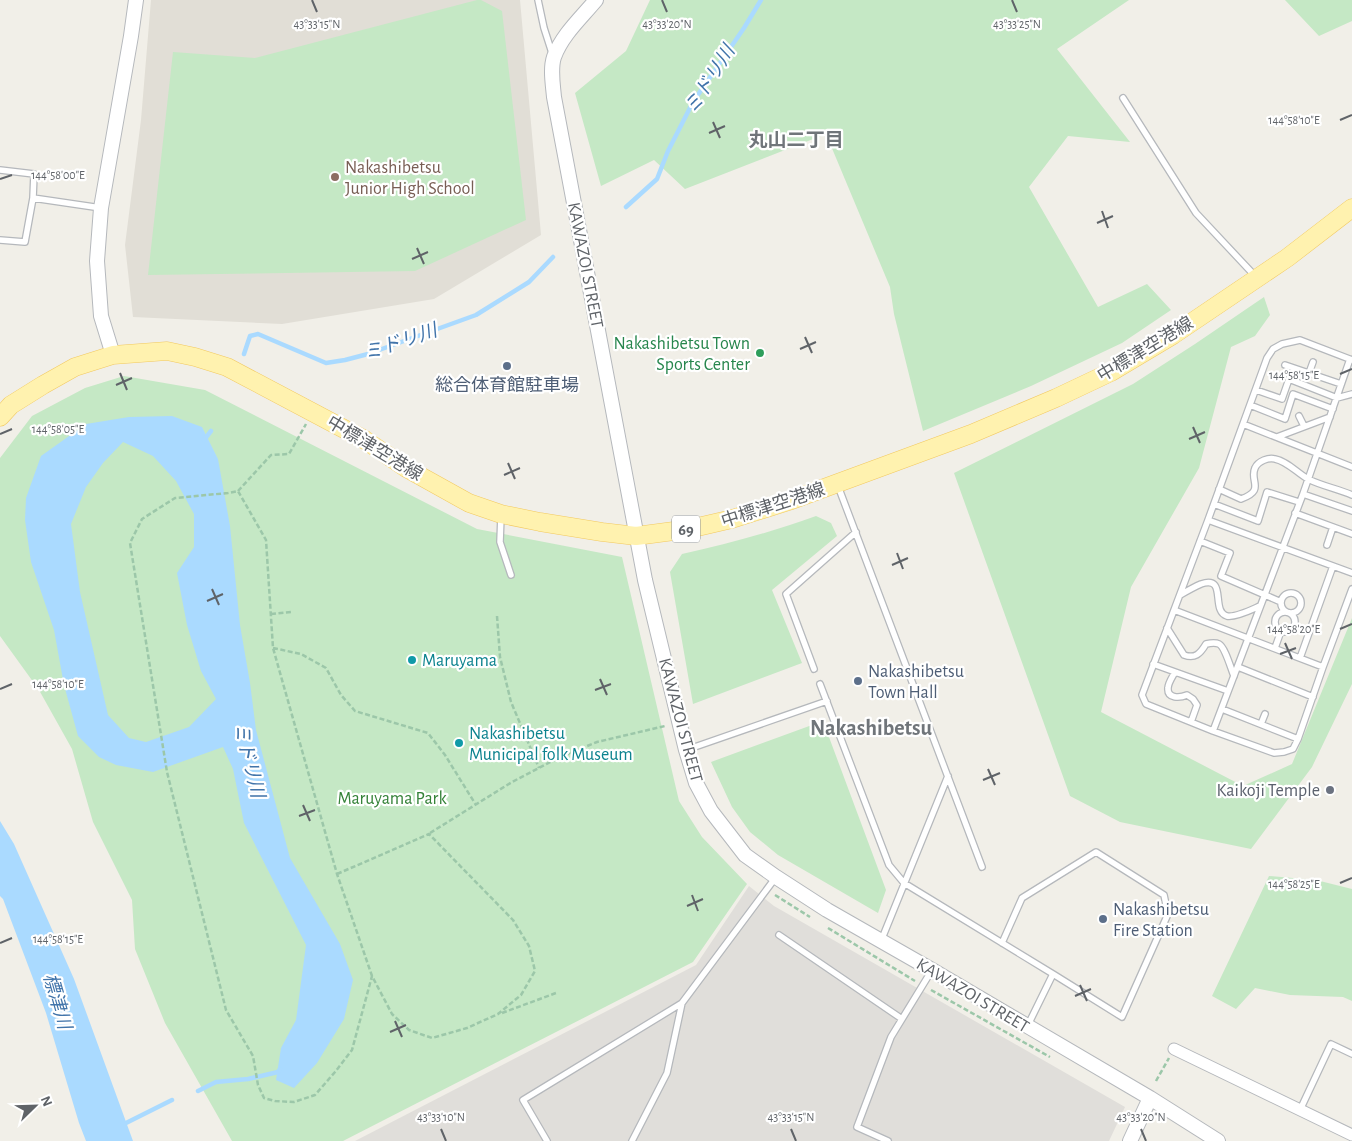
<svg xmlns="http://www.w3.org/2000/svg" width="1352" height="1141" font-family="'Alegreya Sans','Noto Sans JP',sans-serif">
  <style>
    .industrial { fill: #e0deda }
    .education { fill: #e1ded6 }
    .green { fill: #c5e8c5 }
    .water { fill: #aadaff; fill-rule: evenodd }
    .lines { fill: none; stroke-linecap: round; stroke-linejoin: round }
    .stream { stroke: #aadaff; stroke-width: 4.5 }
    .service-casing { stroke: #b5b8bc; stroke-width: 8 }
    .minor-casing { stroke: #b5b8bc; stroke-width: 13 }
    .tertiary-casing { stroke: #b5b8bc; stroke-width: 16 }
    .primary-casing { stroke: #f2c960; stroke-width: 19 }
    .path { stroke: #9cc7a9; stroke-width: 2.5; stroke-dasharray: 5 2.5; stroke-linecap: butt }
    .service { stroke: #fff; stroke-width: 5.5 }
    .minor { stroke: #fff; stroke-width: 11 }
    .tertiary { stroke: #fff; stroke-width: 14 }
    .primary { stroke: #fff2af; stroke-width: 18 }
    .ticks { fill: none; stroke: #5f6368; stroke-width: 2 }
    .education-dot { fill: #8d6e63; stroke: #fff; stroke-width: 2 }
    .leisure-dot { fill: #2e9e5b; stroke: #fff; stroke-width: 2 }
    .service-dot { fill: #5c6f8a; stroke: #fff; stroke-width: 2 }
    .culture-dot { fill: #0f9aa8; stroke: #fff; stroke-width: 2 }
    .worship-dot { fill: #6b7280; stroke: #fff; stroke-width: 2 }
    .labels { text-anchor: middle; stroke-width: 4.5; stroke-linejoin: round; paint-order: stroke }
    .shield { fill: #fff; stroke: #8f9295; stroke-width: 1 }
    .shield-label { font-size: 16px; font-weight: bold; fill: #5f6368 }
    .education-label { font-size: 18px; fill: #785e54; stroke: #fff; text-anchor: start }
    .street-label { font-size: 18px; fill: #5f6368; stroke: #fff }
    .leisure-label { font-size: 18px; fill: #27864d; stroke: #fff; text-anchor: end }
    .service-label { font-size: 18px; fill: #4e5e75; stroke: #fff; text-anchor: start }
    .culture-label { font-size: 18px; fill: #0d838f; stroke: #fff; text-anchor: start }
    .worship-label { font-size: 18px; fill: #5b616d; stroke: #fff; text-anchor: end }
    .park-label { font-size: 18px; fill: #348238; stroke: #fff }
    .water-label { font-size: 19px; font-style: italic; fill: #4174aa; stroke: #fff }
    .neighbourhood-label { font-size: 19px; font-weight: bold; fill: #70757a; stroke: #fff }
    .district-label { font-size: 22px; font-weight: bold; fill: #70757a; stroke: #fff }
    .ticks-label { font-size: 12px; text-anchor: middle; fill: #5f6368; stroke: #fff; stroke-width: 4.5; stroke-linejoin: round; paint-order: stroke }
  </style>
  <rect width="100%" height="100%" fill="#f1efe8"/>
  <path class="industrial" d="M749 886 774 906 1125 1107 1109 1141H355L696 965Z"/>
  <path class="education" d="M151 0H520L541 235 434 299 282 324 133 317 125 245 141 120Z"/>
  <path class="green" d="M477 0H481L502 11 526 220 415 271 148 275 173 52 255 58Z
    M650 0H1129L1057 49 1130 142 1068 136 1029 187 1098 307 1147 284 1171 310 1122 343 1031 386 923 431 894 314 890 287 826 134 685 189 654 160 601 186 575 93 626 51Z
    M1285 0H1352V21L1319 36Z
    M1264 297 1270 315 1255 336 1231 347 1199 468 1131 587 1101 712 1243 786 1292 764 1352 618V684L1312 767 1251 849 1120 822 1070 796 954 473 1133 384 1195 344Z
    M124 376 205 390 477 529 622 557 679 801 702 837 747 884 693 962 343 1141H232L165 1023 135 949 132 900 93 822 72 749 39 690 0 636V458L32 416 85 388Z
    M816 516 831 523 837 536 772 590 802 663 693 704 670 572 682 554C727 544 772 532 816 516Z
    M823 721 886 890 878 913 778 855 750 832 732 807 711 762Z
    M1269 876 1316 880 1352 889V1001L1343 997 1290 995 1255 988 1236 1009 1212 996Z"/>
  <path class="water" d="M172 416 202 427 218 459 230 526 240 625 250 683 256 730 290 858 340 944 353 980 344 1019 317 1063 294 1088 276 1080 281 1048 296 1020 306 945 244 823 233 769 223 747 153 772 116 765 99 757 78 736 64 685 54 630 31 562 25 520 26 498 41 456 86 424 129 417ZM123 442 153 456 176 481 194 514V547L177 573 187 625 201 671 216 699 189 727 146 742 129 738 108 715 80 592 71 524 86 487 103 463Z
    M0 821 14 844 74 979 133 1141H86L79 1123 46 1013 3 899 0 896Z"/>
  <g class="lines">
    <path class="stream" d="M626 207 657 179 668 151 693 102 744 28 761 0
      M244 354 250 336 258 334 326 363 345 360 368 354 476 315 529 282 553 257
      M204 440 211 431
      M198 1091 216 1082 248 1079 278 1072 280 1069
      M122 1125 172 1100"/>
    <defs>
      <path id="service" d="M538 0 544 28 553 56
        M1123 98 1196 213 1256 277
        M0 170 34 174 33 198 25 242 0 240
        M33 198 101 208
        M1352 360 1300 340 1282 344 1273 349 1267 358 1208 520 1142 695 1146 704 1213 731 1274 753 1284 752 1293 749 1298 739 1323 667 1352 589
        M1285 365 1341 384
        M1309 373 1313 362
        M1256 390 1282 399 1289 379 1337 398 1352 394
        M1250 405 1285 419 1293 394 1333 409
        M1299 416 1304 426
        M1243 424 1352 467
        M1277 437 1330 417
        M838 486 982 867
        M1219 489 1241 499C1266 490 1249 481 1255 468 1258 461 1269 457 1275 459 1287 461 1297 473 1308 479 1322 486 1338 489 1352 495
        M1303 494 1352 511
        M1214 504 1258 521 1267 492 1299 502
        M1295 513 1352 534
        M501 516 500 542 511 575
        M1208 520 1352 573
        M1200 541 1230 553 1221 576 1281 602
        M1327 545 1333 527
        M1281 603a10 10 0 1 1 20 0a10 10 0 1 1-20 0Z
        M1180 595C1187 591 1194 587 1201 584 1228 575 1210 611 1227 616 1235 618 1253 609 1260 606
        M1174 610 1323 667
        M1275 622a10 10 0 1 1 20 0a10 10 0 1 1-20 0Z
        M1167 628 1184 655C1195 659 1200 654 1206 644 1210 643 1215 642 1219 644 1225 647 1231 669 1234 676
        M1275 648 1281 631
        M1300 658 1333 566
        M1153 664 1228 691
        M1238 667 1313 697
        M814 669 786 594 856 532
        M1175 672C1173 676 1168 683 1168 688 1167 699 1180 698 1187 695L1193 699 1197 705 1191 722
        M820 684 889 865 904 883 1053 974 1028 1025
        M1222 709 1298 739
        M1261 724 1265 714
        M1213 731 1303 494 1350 359
        M686 750 827 701
        M779 935 902 1019
        M881 941 948 776
        M1002 943 1022 898 1096 852 1164 895 1168 914 1122 1017 1053 974
        M1300 1110 1331 1044 1352 1054
        M547 1141 523 1100 682 1003
        M632 1141 667 1073 682 1003 776 877
        M888 1141 857 1127 891 1037 932 970"/>
      <path id="minor" d="M1174 1049 1352 1135"/>
      <path id="tertiary" d="M596 0C581 18 562 35 554 57 550 69 553 85 554 97L645 580 686 750 696 783 711 811 745 855 776 877 827 910 932 970 1150 1098 1218 1141
        M113 355 101 316 97 261 101 208 131 36 136 0
        M1130 1141 1150 1098"/>
      <path id="primary" d="M0 417 11 405 43 385 75 367 113 355 167 351 195 357 227 367 365 440 406 468 469 503 501 514 540 522 602 532 636 536 689 529 732 519 789 501 971 434 1056 398 1111 372 1173 335 1287 258 1352 208"/>
    </defs>
    <use href="#service" class="service-casing"/>
    <use href="#minor" class="minor-casing"/>
    <use href="#tertiary" class="tertiary-casing"/>
    <use href="#primary" class="primary-casing"/>
    <path class="path" d="M238 491 271 455 289 454 306 424
      M271 614 292 612
      M497 616 500 657 511 702 539 768
      M273 648 301 654 326 668 341 695 355 711 428 733 445 755 476 805
      M430 833 512 782 560 757 597 742 665 726
      M337 874 429 834 513 920 529 946 535 971 521 995 498 1014 467 1028 432 1038 409 1030 392 1014 372 976 337 874 273 648 266 540 238 491 228 493 175 498 142 519 130 543 167 772 226 1010 253 1056 258 1085 264 1098 275 1101 294 1102 315 1095 335 1072 352 1050 372 976
      M775 895 810 917
      M828 928 915 981
      M931 990 1050 1057
      M502 1013 556 993
      M1156 1081 1169 1058"/>
    <use href="#service" class="service"/>
    <use href="#minor" class="minor"/>
    <use href="#tertiary" class="tertiary"/>
    <use href="#primary" class="primary"/>
  </g>
  <path class="ticks" d="M312 0 317 12M662 0 667 12M1012 0 1017 12M1340 120 1352 115M713 122 720 138M709 133 725 126M0 179 12 175M1102 211 1108 228M1097 223 1113 216M417 248 424 264M412 259 428 252M805 337 812 353M800 349 816 342M120 373 127 390M1340 374 1352 369M116 385 132 378M1193 427 1200 443M0 434 12 429M1189 439 1205 432M508 463 515 479M504 475 520 468M897 553 903 569M892 565 908 558M212 589 219 605M207 601 223 594M1340 629 1352 624M1285 643 1292 659M1280 654 1296 648M600 679 607 695M0 689 12 684M595 690 611 684M988 769 995 785M983 780 1000 773M303 805 310 821M299 816 315 810M1340 883 1352 878M692 895 698 911M687 906 703 899M0 943 12 938M1080 985 1087 1001M1075 996 1091 989M395 1021 402 1037M390 1032 406 1025M441 1129 446 1141M791 1129 796 1141M1141 1129 1146 1141"/>
  <circle class="education-dot" cx="335" cy="177" r="5"/>
  <circle class="leisure-dot" cx="760" cy="353" r="5"/>
  <g class="service-dot">
    <circle cx="507" cy="366" r="5"/>
    <circle cx="858" cy="681" r="5"/>
    <circle cx="1103" cy="919" r="5"/>
  </g>
  <g class="culture-dot">
    <circle cx="412" cy="660" r="5"/>
    <circle cx="459" cy="743" r="5"/>
  </g>
  <circle class="worship-dot" cx="1330" cy="790" r="5"/>
  <g class="labels">
    <rect class="shield" x="672" y="515.5" width="28" height="27" rx="4"/>
    <g class="shield-label">
      <text x="686" y="535">69</text>
    </g>
    <g class="education-label">
      <text x="345" y="173">Nakashibetsu<tspan x="345" dy="21">Junior High School</tspan></text>
    </g>
    <g class="street-label">
      <text transform="translate(586 265) rotate(79)" y="6">KAWAZOI STREET</text>
      <text transform="translate(1145 349) rotate(-31)" y="6">中標津空港線</text>
      <text transform="translate(375 448) rotate(31)" y="6">中標津空港線</text>
      <text transform="translate(773 505) rotate(-18)" y="6">中標津空港線</text>
      <text transform="translate(681 720) rotate(75)" y="6">KAWAZOI STREET</text>
      <text transform="translate(973 995) rotate(31)" y="6">KAWAZOI STREET</text>
    </g>
    <g class="leisure-label">
      <text x="750" y="349">Nakashibetsu Town<tspan x="750" dy="21">Sports Center</tspan></text>
    </g>
    <g class="service-label">
      <text x="507" y="391" text-anchor="middle">総合体育館駐車場</text>
      <text x="868" y="677">Nakashibetsu<tspan x="868" dy="21">Town Hall</tspan></text>
      <text x="1113" y="915">Nakashibetsu<tspan x="1113" dy="21">Fire Station</tspan></text>
    </g>
    <g class="culture-label">
      <text x="422" y="666">Maruyama</text>
      <text x="469" y="739">Nakashibetsu<tspan x="469" dy="21">Municipal folk Museum</tspan></text>
    </g>
    <g class="worship-label">
      <text x="1320" y="796">Kaikoji Temple</text>
    </g>
    <g class="park-label">
      <text x="392" y="804">Maruyama Park</text>
    </g>
    <g class="water-label">
      <text transform="translate(709 79) rotate(-58)" y="7">ミドリ川</text>
      <text transform="translate(400 341) rotate(-19)" y="7">ミドリ川</text>
      <text transform="translate(250 760) rotate(76)" y="7">ミドリ川</text>
      <text transform="translate(58 1001) rotate(74)" y="7">標津川</text>
    </g>
    <g class="neighbourhood-label">
      <text x="796" y="146">丸山二丁目</text>
    </g>
    <g class="district-label">
      <text x="871" y="735">Nakashibetsu</text>
    </g>
  </g>
  <g class="ticks-label">
    <text x="317" y="28">43°33'15"N</text>
    <text x="667" y="28">43°33'20"N</text>
    <text x="1017" y="28">43°33'25"N</text>
    <text x="1294" y="124">144°58'10"E</text>
    <text x="58" y="179">144°58'00"E</text>
    <text x="1294" y="379">144°58'15"E</text>
    <text x="58" y="433">144°58'05"E</text>
    <text x="1294" y="633">144°58'20"E</text>
    <text x="58" y="688">144°58'10"E</text>
    <text x="1294" y="888">144°58'25"E</text>
    <text x="58" y="943">144°58'15"E</text>
    <text x="441" y="1121">43°33'10"N</text>
    <text x="791" y="1121">43°33'15"N</text>
    <text x="1141" y="1121">43°33'20"N</text>
  </g>
  <g transform="translate(35 1106) rotate(67)" stroke="#ffffff" stroke-width="4" paint-order="stroke">
  <path d="M0-4L9 19L0 12L-9 19Z" fill="#5f6368"/>
  <text y="-8" font-size="14" font-weight="bold" text-anchor="middle" fill="#5f6368">N</text>
  </g>
</svg>
